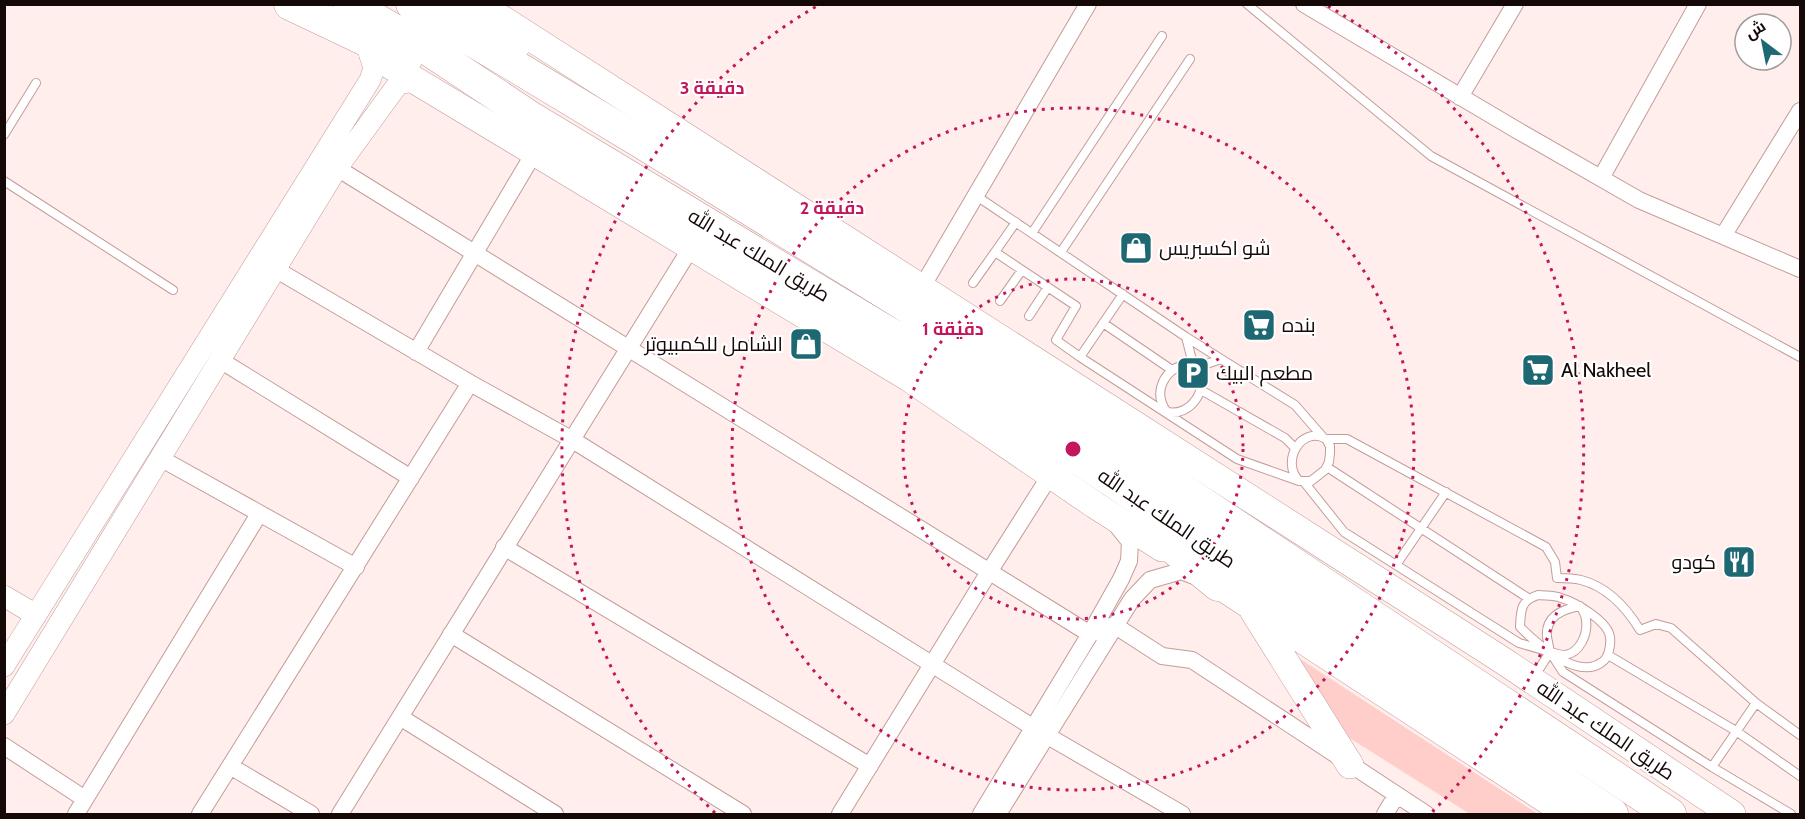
<svg xmlns="http://www.w3.org/2000/svg" width="1805" height="819" font-family="Cabin,Cairo,sans-serif">
  <style>
    .green { fill: #ffceca }
    .lines { fill: none; stroke-linecap: round; stroke-linejoin: round }
    .service-casing { stroke: #c39c99; stroke-width: 10 }
    .minor-casing { stroke: #c39c99; stroke-width: 18 }
    .tertiary-casing { stroke: #c39c99; stroke-width: 22 }
    .primary-casing { stroke: #c39c99; stroke-width: 28 }
    .motorway-casing { stroke: #c39c99; stroke-width: 33 }
    .service { stroke: #fff; stroke-width: 8 }
    .minor { stroke: #fff; stroke-width: 16 }
    .tertiary { stroke: #fff; stroke-width: 21 }
    .primary { stroke: #fff; stroke-width: 27 }
    .motorway { stroke: #fff; stroke-width: 32 }
    .ring { fill: none; stroke: #c2185b; stroke-width: 3; stroke-dasharray: 3 6 }
    .labels { text-anchor: middle; stroke-width: 4.5; stroke-linejoin: round; paint-order: stroke }
    .poi-label { font-size: 20px; fill: #150908; stroke: #fff; text-anchor: start }
    .street-label { font-size: 20px; fill: #150908; stroke: #fff }
    .centre { fill: #c2185b; stroke: #fff; stroke-width: 3 }
    .ring-label { font-size: 18px; text-anchor: middle; font-weight: bold; fill: #c2185b; stroke: #fff; stroke-width: 4.5; stroke-linejoin: round; paint-order: stroke }
  </style>
  <rect width="100%" height="100%" fill="#ffeeec"/>
  <path class="green" d="M1294 655 1538 814H1470L1340 732Z"/>
  <g class="lines">
    <defs>
      <path id="service" d="M1247 4 1431 156 1800 357
        M4 135 36 83
        M4 181 173 290
        M975 195 1186 337 1193 364
        M1016 222 995 252 1076 306 1056 340 1080 357
        M1032 233 1162 36
        M1061 252 1190 59
        M973 283 995 252
        M1123 294 1080 357 1237 459 1299 481H1311L1325 470 1329 462 1330 453V446L1326 439C1302 425 1280 461 1299 481
        M1000 301 1022 270
        M1029 316 1048 287
        M1103 323 1172 370
        M1186 337 1221 359
        M1187 364 1198 367C1210 388 1191 417 1167 412 1152 392 1164 369 1187 364Z
        M1198 367 1221 359 1295 405 1322 436
        M1201 390 1285 438 1295 448
        M1326 439H1347L1546 547 1555 562 1557 578C1565 578 1573 578 1581 580 1608 587 1626 607 1640 630L1656 624 1671 628 1756 703 1800 735
        M1327 467 1528 598
        M1304 482 1344 532 1519 643 1550 652 1563 672 1712 767 1791 814
        M1396 565 1446 492
        M1538 595C1545 596 1554 595 1561 598 1575 602 1608 621 1610 637 1611 644 1609 658 1602 662 1578 681 1537 644 1520 627 1521 610 1520 601 1538 595Z
        M1580 606C1583 611 1586 615 1586 620 1588 634 1580 653 1565 655 1560 655 1555 653 1550 652 1549 647 1548 642 1547 637 1545 616 1563 609 1580 606Z
        M1608 655 1736 731 1800 776
        M1534 677 1550 652
        M1712 767 1756 703"/>
      <path id="minor" d="M1304 4 1515 129 1639 200 1800 269
        M1460 97 1515 4
        M337 168 1090 634 1114 625 1162 656 1192 660 1426 814
        M1601 178 1698 4
        M1723 236 1800 111
        M275 269 470 383 571 439 1034 728 1182 814
        M922 287 1088 4
        M416 352 534 153
        M220 360 411 478
        M160 458 356 567
        M504 547 870 766
        M451 634 743 814
        M400 717 555 814
        M4 746 85 799
        M230 766 311 814
        M76 814 259 514
        M200 814 470 383
        M340 814 692 246
        M840 814 989 572 1051 474
        M981 814 1090 634 1121 579 1129 561 1130 542 1118 527
        M998 814 1132 599 1150 580 1181 571 1197 577
        M1385 814 1396 796"/>
      <path id="tertiary" d="M4 596 36 615
        M4 666 370 80 374 68 369 52
        M4 714 337 168 398 84 414 81"/>
      <path id="primary" d="M491 12 1502 660 1732 814
        M373 55 909 378 1095 505 1162 548
        M1202 574 1568 814
        M1254 612 1350 765"/>
      <path id="motorway" d="M290 4 406 59
        M349 4 432 52 533 119 910 346 1612 814
        M412 4 641 142 903 304 1670 814
        M461 4 514 45
        M1147 526 1218 585"/>
    </defs>
    <use href="#service" class="service-casing"/>
    <use href="#minor" class="minor-casing"/>
    <use href="#tertiary" class="tertiary-casing"/>
    <use href="#primary" class="primary-casing"/>
    <use href="#motorway" class="motorway-casing"/>
    <use href="#service" class="service"/>
    <use href="#minor" class="minor"/>
    <use href="#tertiary" class="tertiary"/>
    <use href="#primary" class="primary"/>
    <use href="#motorway" class="motorway"/>
  </g>
  <g class="ring">
    <circle cx="1073" cy="449" r="170"/>
    <circle cx="1073" cy="449" r="341"/>
    <path d="M715 813A511 511 0 0 1 817 6M1328 6A511 511 0 0 1 1431 813"/>
  </g>
  <defs>
    <symbol id="shop-square" viewBox="-11 -11 22 22"><rect x="-9" y="-9" width="18" height="18" rx="4" fill="#1d6872" stroke="#fff"/><path d="M-5-2.5h2.3a2.7 3.5 0 0 1 5.4 0H5L5.5 6h-11ZM-1.5-2.5h3a1.5 2.3 0 0 0-3 0Z" fill="#fff"/></symbol>
    <symbol id="supermarket-square" viewBox="-11 -11 22 22"><rect x="-9" y="-9" width="18" height="18" rx="4" fill="#1d6872" stroke="#fff"/><path d="M-6-5.5h2.5l.6 2H6L4.5 2H-2.5L-4.4-4H-6ZM-1.5 3.2a1.3 1.3 0 1 0 .1 0ZM3 3.2a1.3 1.3 0 1 0 .1 0Z" fill="#fff"/></symbol>
    <symbol id="parking-square" viewBox="-11 -11 22 22"><rect x="-9" y="-9" width="18" height="18" rx="4" fill="#1d6872" stroke="#fff"/><path d="M-3.5-5.5H1a3.5 3.5 0 0 1 0 7H-1V5.5H-3.5ZM-1-3.4V-.6H.8a1.4 1.4 0 0 0 0-2.8Z" fill="#fff"/></symbol>
    <symbol id="restaurant-square" viewBox="-11 -11 22 22"><rect x="-9" y="-9" width="18" height="18" rx="4" fill="#1d6872" stroke="#fff"/><path d="M-5-6h1v4h1v-4h1v4h1v-4h1v5L-1.5 .5V6h-2V.5L-5-1ZM5-6V6H3V1.5H1.5Q1.5-4 5-6Z" fill="#fff"/></symbol>
  </defs>
  <g fill-rule="evenodd">
    <use href="#shop-square" x="1117" y="229" width="38" height="38"/>
    <use href="#supermarket-square" x="1240" y="306" width="38" height="38"/>
    <use href="#shop-square" x="787" y="325" width="38" height="38"/>
    <use href="#supermarket-square" x="1519" y="351" width="38" height="38"/>
    <use href="#parking-square" x="1174" y="354" width="38" height="38"/>
    <use href="#restaurant-square" x="1720" y="543" width="38" height="38"/>
  </g>
  <g class="labels">
    <g class="poi-label">
      <text x="1159" y="255">شو اكسبريس</text>
      <text x="1282" y="332">بنده</text>
      <text x="783" y="351" text-anchor="end">الشامل للكمبيوتر</text>
      <text x="1561" y="377">Al Nakheel</text>
      <text x="1216" y="380">مطعم البيك</text>
      <text x="1716" y="569" text-anchor="end">كودو</text>
    </g>
    <g class="street-label">
      <text transform="translate(759 255) rotate(31)" y="7">طريق الملك عبد الله</text>
      <text transform="translate(1167 518) rotate(34)" y="7">طريق الملك عبد الله</text>
      <text transform="translate(1606 730) rotate(34)" y="7">طريق الملك عبد الله</text>
    </g>
  </g>
  <circle cx="1073" cy="449" r="9" class="centre"/>
  <g class="ring-label">
    <text x="712" y="94">3 دقيقة</text>
    <text x="832" y="214">2 دقيقة</text>
    <text x="953" y="335">1 دقيقة</text>
  </g>
  <rect width="1805" height="819" fill="none" stroke="#150908" stroke-width="12"/>
  <g transform="translate(1763 42) rotate(328)"><circle r="28" fill="#ffffff" stroke="#a19d9c" stroke-width="1.5"/>
  <path d="M0-4.5L10 22L0 15L-10 22Z" fill="#1d6872"/>
  <text y="-9" font-size="16" font-weight="bold" text-anchor="middle" fill="#150908">ش</text>
  </g>
</svg>
